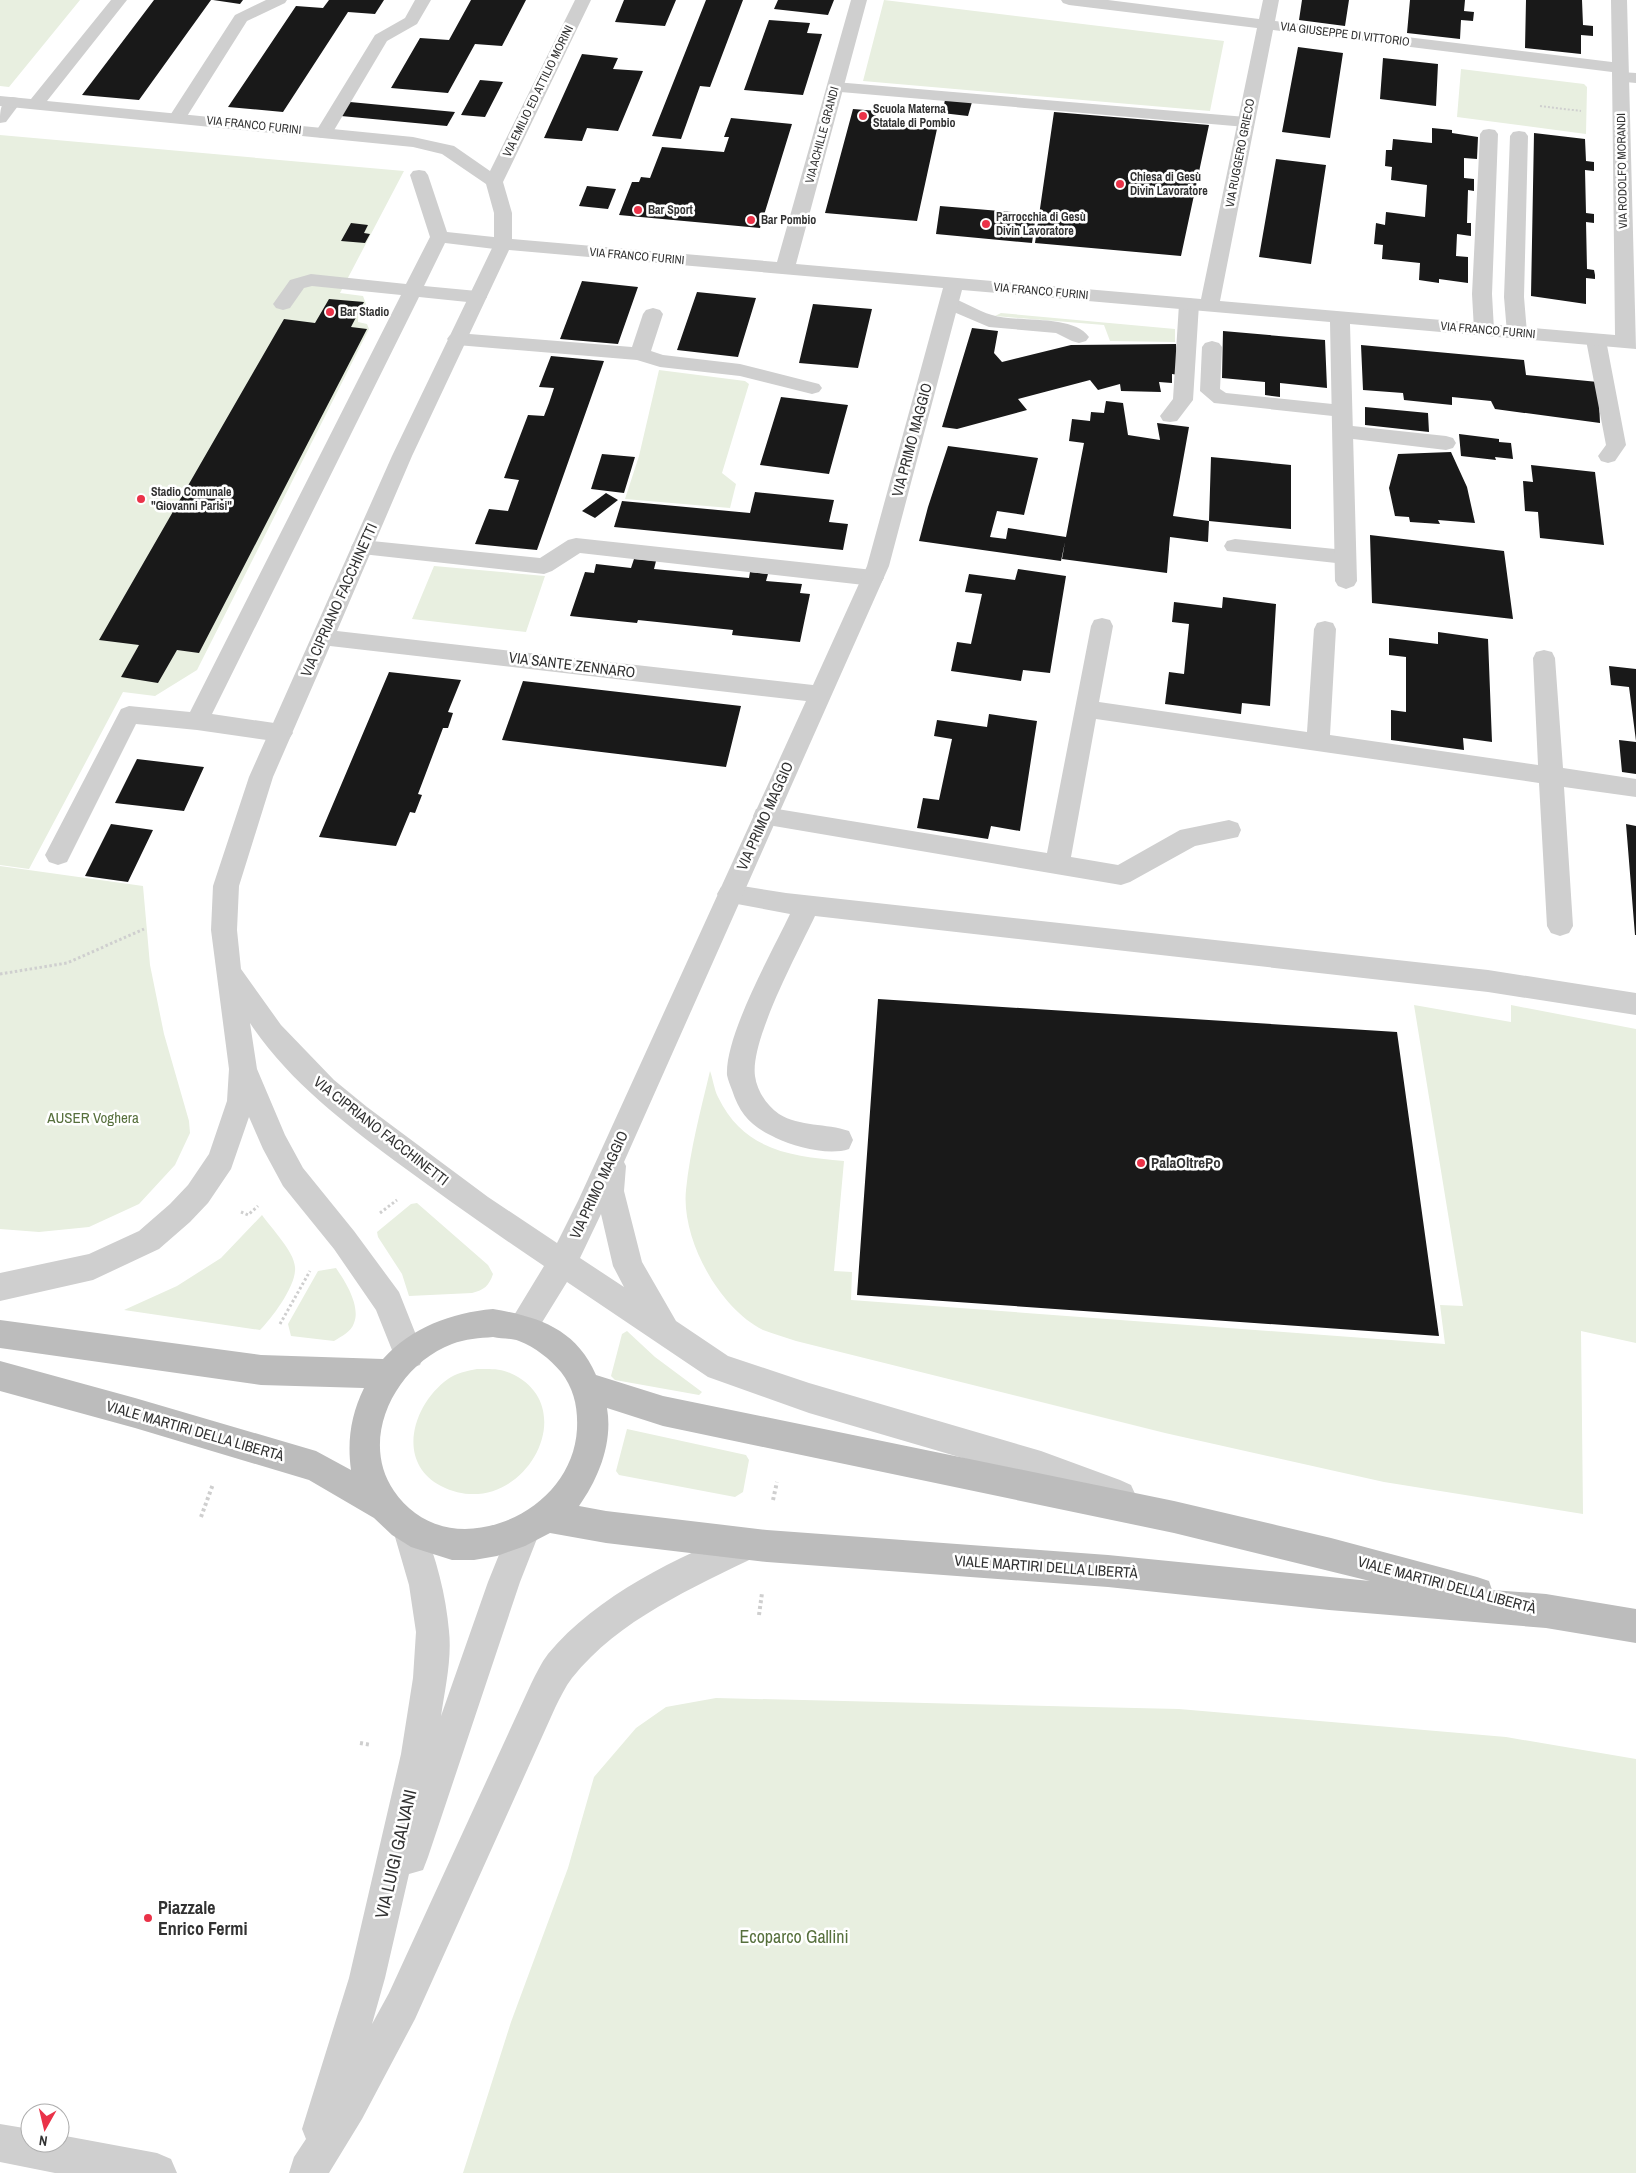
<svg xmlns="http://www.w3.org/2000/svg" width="1636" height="2173" font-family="'Archivo Narrow',sans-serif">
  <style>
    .green { fill: #e8efe0 }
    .building { fill: #191919 }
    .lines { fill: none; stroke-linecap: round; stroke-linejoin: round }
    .path-far2 { stroke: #cfcfcf; stroke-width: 2; stroke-dasharray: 2 2; stroke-linecap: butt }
    .path-far1 { stroke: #cfcfcf; stroke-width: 3; stroke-dasharray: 2.5 2.5; stroke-linecap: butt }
    .path { stroke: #cfcfcf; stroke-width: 4; stroke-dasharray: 3 3; stroke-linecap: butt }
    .service { fill: #cfcfcf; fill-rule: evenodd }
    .minor { fill: #cfcfcf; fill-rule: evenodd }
    .secondary { fill: #bcbcbc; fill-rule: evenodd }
    .poi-dot { fill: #ea3248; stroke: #fff; stroke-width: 2 }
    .labels { text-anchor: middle; stroke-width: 5; stroke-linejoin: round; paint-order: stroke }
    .far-street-label { font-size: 12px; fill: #323232; stroke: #fff }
    .far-poi-label { font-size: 12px; font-weight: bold; fill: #323232; stroke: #fff; text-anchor: start }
    .street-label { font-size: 15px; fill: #323232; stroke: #fff }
    .park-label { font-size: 15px; fill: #57703d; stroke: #fff }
    .poi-label { font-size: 15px; font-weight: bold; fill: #323232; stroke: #fff; text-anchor: start }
    .near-street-label { font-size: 18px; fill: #323232; stroke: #fff }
    .near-poi-label { font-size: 18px; font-weight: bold; fill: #323232; stroke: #fff; text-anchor: start }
    .near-park-label { font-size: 18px; fill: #57703d; stroke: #fff }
  </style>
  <rect width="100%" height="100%" fill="#fff"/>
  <path class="green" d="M0 0H80L9 87 0 86Z
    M884 0 1224 41 1210 111 863 81Z
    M1461 69 1584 84 1587 87 1586 134 1457 117Z
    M0 135 404 171 340 293 363 296 366 304 358 318V322L367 324 369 329 197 670 155 696 123 692 29 869 0 865Z
    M1001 313 1175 329V342L1110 341 1104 325 995 316Z
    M659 370 745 381 749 384 722 473 736 484 730 508 625 499 639 456Z
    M434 566 545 576 526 632 412 619Z
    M0 866 143 886 150 965 164 1034 189 1121 190 1133 175 1165 139 1204 89 1227 39 1232 0 1229Z
    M1414 1005 1511 1022V1005L1636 1029V1343L1581 1331 1583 1514 1384 1482 1165 1433 796 1341C785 1337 773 1334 763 1330 719 1308 681 1239 686 1190 690 1150 701 1109 710 1071 713 1079 714 1089 718 1097 744 1151 791 1156 844 1161L834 1271 852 1272 851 1300 1445 1344 1440 1305 1463 1306Z
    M417 1203 488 1265 493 1274C489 1286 484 1290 472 1293L409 1296 402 1274 378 1237 377 1232 411 1204Z
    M262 1215C271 1228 294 1251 295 1267 297 1285 272 1318 260 1330L124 1310 177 1286 221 1258Z
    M336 1268C345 1281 361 1306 354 1323 351 1332 342 1336 334 1341L291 1336 288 1324 318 1271Z
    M627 1331 655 1357 702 1392 699 1395 615 1380 611 1376 622 1334Z
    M477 1369C487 1369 500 1368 510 1373 588 1407 519 1526 441 1486 395 1462 413 1404 448 1379 456 1373 467 1371 477 1369Z
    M627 1429 746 1455 749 1460 743 1492 735 1497 619 1475 616 1471Z
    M716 1698 1179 1709 1506 1737 1636 1759V2173H463L511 2022 568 1868 594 1777 636 1728 666 1707Z"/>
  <path class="building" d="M154 0H211L139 100 82 95Z
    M213 0H243L240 4Z
    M329 0H384L375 14 348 12 283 112 228 107 296 6 323 8Z
    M471 0H526L502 46 475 44 448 93 391 88 420 38 449 40Z
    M624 0H676L665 26 615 22Z
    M706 0H743L710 87 700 86 681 139 652 136Z
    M778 0H834L828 15 774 9Z
    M1302 0H1349L1345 26 1299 20Z
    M1410 0H1465L1464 11 1474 12 1473 21 1461 20 1460 39 1407 33Z
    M1526 0H1582L1583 25 1593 26V36L1581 35V54L1525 48Z
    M769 20 810 23 807 33 822 34 803 95 744 90Z
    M1298 47 1343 53 1330 138 1282 132Z
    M582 54 618 58 613 69 643 71 618 131 587 128 582 141 544 138Z
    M1383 58 1438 64 1436 106 1380 99Z
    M480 80 503 82 485 117 461 115Z
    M945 100 972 102 968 116 942 113Z
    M350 102 455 112 447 126 341 116Z
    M853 109 877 111 874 124 937 129 917 221 825 213Z
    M1054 112 1209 125 1181 256 1035 243Z
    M731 118 792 124 760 228 619 215 632 182H639L641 177 650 178 662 147 724 152 729 137H724Z
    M1432 128 1452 130V133L1478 137 1477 159 1464 158V178L1474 179V191L1468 190 1467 223H1471V236L1457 234 1456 256 1468 257V283L1439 279V283L1419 280 1420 263 1382 259 1383 245 1374 244 1376 223 1385 225 1386 212 1425 217 1427 185 1391 180 1392 167 1385 166 1386 150H1392L1393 139 1432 143Z
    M1534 133 1585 139 1586 161 1594 162V171L1585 170 1586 213 1594 214V223L1586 222 1587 269 1594 270 1595 275V279L1586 278V304L1531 296Z
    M1276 159 1326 165 1311 264 1259 257Z
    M587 186 616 189 608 209 579 206Z
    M940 206 1036 214 1032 243 936 234Z
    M351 223 368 225 364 233 370 234 365 243 341 241Z
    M582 281 638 287 618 344 560 339Z
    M697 292 756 298 738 357 677 350Z
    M329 299 364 302 351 327 367 329 199 653 177 650 158 683 121 677 139 645 99 640 284 319 315 323Z
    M813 304 872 309 858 368 799 363Z
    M972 328 998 331 994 353 1002 362 1071 345 1176 344 1179 375 1172 374V383L1159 382 1161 392 1121 391 1120 384 1098 390 1090 380 1018 399 1027 410 957 429 942 427Z
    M1223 331 1325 340 1327 388 1280 383V397L1265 395V382L1222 378Z
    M1361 345 1524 360 1526 375 1598 382 1600 423 1495 409 1491 401 1452 397V405L1404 400 1403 393 1363 390Z
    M551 356 604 361 537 550 475 544 489 509 508 511 519 480 504 478 528 415 544 416 549 403 554 388 539 387Z
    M781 397 848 405 829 474 760 465Z
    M1106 401 1123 403 1128 435 1160 440 1157 423 1189 427 1173 516 1209 521 1208 542 1170 537 1167 573 1062 559 1065 542 1061 561 919 541 928 507 948 446 1038 458 1024 515 997 511 990 537 1006 539 1008 528 1066 537 1084 443 1069 441 1072 419 1090 421 1091 412 1104 413Z
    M1365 407 1428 413 1429 432 1365 425Z
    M1459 434 1499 439V442L1511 443 1513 459 1495 457 1496 460 1461 456Z
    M1451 452 1467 487 1475 523 1438 520 1440 524 1410 522 1409 517 1395 516 1389 488 1398 454Z
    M602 454 635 457 624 493 591 489Z
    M1211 457 1291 465V529L1209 521Z
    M1531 465 1595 472 1604 545 1540 538 1538 512 1525 511 1523 481 1533 482Z
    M755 492 834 500 829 522 848 524 843 550 614 527 622 501 750 513Z
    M606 493 618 500 595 518 582 511Z
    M1370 535 1504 551 1513 619 1372 603Z
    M634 559 656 561 654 569 749 578 750 572 768 574 766 581 802 584 800 593 810 594 800 642 732 635 733 630 638 620 637 623 570 616 585 572 594 573 596 564 631 568Z
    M1018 569 1066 576 1050 673 1023 670 1021 681 951 671 957 642 971 644 982 594 965 592 969 574 1015 580Z
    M1223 597 1276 604 1270 706 1242 703 1241 714 1165 704 1169 672 1184 674 1189 624 1172 622 1174 602 1222 608Z
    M1438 632 1488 639 1492 742 1463 738 1464 750 1391 740V710L1406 712V657L1389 655V638L1438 644Z
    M1609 666 1636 669V741L1629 687 1611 685Z
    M389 672 461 680 448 712 453 713 448 728H443L418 794 422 795 415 813 410 812 396 846 319 837Z
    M523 681 741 706 726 767 502 740Z
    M989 714 1037 721 1020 831 991 826 988 839 917 828 923 798 939 800 952 739 934 736 937 720 987 727Z
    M1619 740 1636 742V774L1622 772Z
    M137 759 204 767 184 811 115 803Z
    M111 824 153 830 128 882 85 876Z
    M1626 824 1636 826V935H1635Z
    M878 999 1397 1032 1439 1336 857 1295Z"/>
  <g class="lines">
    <path class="path-far2" d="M1540 106 1581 111"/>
    <path class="path-far1" d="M0 974 67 963 144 929
      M241 1212 248 1215 258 1206
      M380 1213 397 1200
      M280 1324 310 1271"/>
    <path class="path" d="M773 1500 777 1482
      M201 1517 213 1484
      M759 1615 762 1593
      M360 1743 371 1745"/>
    <path class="service" d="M266 0H287L285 3 247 21 184 121H172L169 117 235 15Z
      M415 0H431L417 24 387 41 330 137 324 138 318 137 315 133 375 35 405 18Z
      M1621 72 1636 73V83L1615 81 1613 77 1615 73Z
      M835 82 1246 117 1252 118 1255 122 1252 126 1246 127 829 91 827 87 829 83Z
      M12 97 18 98 21 102 6 122 0 123C0 112 0 100 12 97Z
      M1489 129 1495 130 1498 134 1492 294 1494 330 1491 334 1484 336 1477 334 1474 330 1472 294 1480 134 1483 130Z
      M1519 131 1525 132 1528 136 1524 297 1527 333 1524 337 1517 339 1510 337 1507 333 1504 297 1510 136 1513 132Z
      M419 170 425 171 428 175 447 232 503 238 510 240 512 244 510 248 503 250 445 243 424 286 477 291 484 293 487 297 484 301 477 303 419 297 212 714 281 724 289 727 293 733 289 739 281 742 197 730 136 724 67 862 58 865 49 862 45 855 121 709 129 706 190 712 401 295 312 286 304 288 290 308 283 310 276 308 273 304 290 280 311 274 406 284 430 237 410 175 413 171Z
      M949 297C964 301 977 311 992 315 1017 323 1073 314 1089 337L1086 341 1079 343 1072 341 1056 333 989 327 942 307 939 303 942 299Z
      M1189 298 1196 300 1199 304 1193 400 1177 421 1170 422 1163 421 1160 416 1173 399 1179 304 1182 300Z
      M653 308 660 310 663 314 651 351 663 355 740 364 819 384 822 388 819 392 812 394 740 376 660 367 637 360 457 345 450 343 447 339 450 335 457 333 632 347 643 314 646 310Z
      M1596 334 1603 336 1606 340 1626 445 1615 461 1608 463 1601 461 1598 456 1606 445 1586 340 1589 336Z
      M1212 341 1219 343 1222 347 1220 389 1226 393 1342 405 1349 406 1352 411 1349 416 1342 417 1214 403 1200 391 1202 347 1205 343Z
      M1343 425 1446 436 1453 438 1456 443 1453 448 1446 450 1336 437 1333 432 1336 427Z
      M576 538 873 570 881 573 884 578 881 583 873 586 580 553 552 571 544 574 362 554 354 552 351 547 354 542 362 540 540 558 568 540Z
      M1235 539 1345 550 1353 552 1356 557 1353 562 1345 564 1227 551 1224 546 1227 541Z
      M1102 618 1110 620 1113 626 1099 702 1307 732 1314 629 1317 623 1325 621 1333 623 1336 629 1330 735 1538 765 1533 658 1536 652 1544 650 1552 652 1555 658 1563 768 1636 779V797L1564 787 1573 926 1569 933 1560 936 1551 933 1547 926 1539 783 1096 719 1071 857 1118 865 1180 830 1229 820 1238 823 1241 830 1238 837 1195 846 1130 882 1121 885 756 823 753 816 756 809 765 807 1047 853 1091 626 1094 620Z
      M730 884 786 893 1488 970 1636 993V1015L1488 992 815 916C798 952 750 1040 755 1076 757 1091 767 1106 779 1114 800 1127 826 1123 849 1131L853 1140 849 1149C829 1156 795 1147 776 1138 752 1127 740 1115 732 1090 730 1085 728 1080 727 1075 725 1035 772 952 790 914L721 901 717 894 721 887Z"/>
    <path class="minor" d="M111 0H127L47 101 413 137 454 146 490 171 575 0H591L503 182 512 213V239L777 262 851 0H867L796 264 1201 299 1257 28 1069 5 1063 3 1061 0H1108L1259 19 1263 0H1279L1275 21 1612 62 1611 0H1627L1636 349 1350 324 1357 581 1354 586 1346 589 1338 586 1335 581 1330 322 962 290 889 566 624 1162 626 1166 624 1191 642 1262 676 1321 728 1356 809 1383 1041 1451 1120 1480 1131 1485 1136 1496 1131 1507 1120 1512 1041 1481 809 1413 708 1377 567 1282 533 1337 522 1341 511 1337 507 1327 544 1266C493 1232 444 1197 395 1161 342 1121 287 1079 250 1023L257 1069 285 1135 303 1168 354 1231 399 1292 424 1355 420 1365 409 1369 398 1365 376 1310 334 1249 283 1186 263 1149 249 1117 231 1169 208 1203 190 1222 159 1249 93 1280 0 1301V1273L89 1254 139 1231 170 1204 188 1185 209 1154 227 1101 229 1069 211 930 213 886 249 777 392 456 494 244V213L486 184 442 154 413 147 0 106V96L31 99ZM1273 30 1612 72 1615 335 1220 301ZM509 250 943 288 867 566 813 685 337 631 412 456ZM330 646 806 701 578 1201 557 1243 488 1197 367 1107 334 1080 281 1025 241 969 237 930 239 886 273 777ZM601 1214 613 1266 624 1287 580 1258Z
      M409 1514 420 1519C435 1553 446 1594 449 1631 452 1659 445 1689 441 1716L488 1582 513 1520 524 1515 535 1520 540 1531 520 1582 428 1857 423 1870 409 1874 385 1978 372 2024 389 1993 531 1684C536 1674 541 1663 548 1654 597 1595 678 1557 748 1528L759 1533 764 1544 759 1555C693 1588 619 1619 572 1678 565 1687 560 1698 555 1708L415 2019 362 2119 329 2173H289L294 2157 306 2139 302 2129 349 1978 401 1754 413 1678 416 1632 409 1585 393 1530 398 1519Z
      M0 2124 30 2129V2143H60V2135L157 2153 171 2159 177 2173H55L0 2162Z"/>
    <path class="secondary" d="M493 1309C539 1317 576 1329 596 1375L663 1396 1174 1501 1331 1538 1477 1577 1489 1581 1492 1590 1546 1594 1636 1609V1643L1546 1628 1329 1610 1108 1587 767 1562 606 1543 550 1533 525 1546 497 1556 474 1560H452L411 1547 392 1535 374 1518 309 1480 135 1428 0 1391V1361L135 1398 316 1451 351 1470C347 1440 351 1415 364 1388L261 1385 0 1348V1320L261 1355 383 1359C412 1327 451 1313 493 1309ZM493 1337C501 1339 511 1338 519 1341 535 1347 550 1359 561 1372 574 1389 578 1407 577 1429 574 1486 521 1528 465 1529 436 1529 410 1515 394 1491 358 1439 396 1365 452 1344 465 1339 480 1338 493 1337ZM607 1408 663 1426 1174 1533 1370 1581 1108 1555 767 1530 606 1511 579 1506C599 1478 613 1442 607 1408Z"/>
  </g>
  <g class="poi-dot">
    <circle cx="863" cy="116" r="5"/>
    <circle cx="1120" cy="184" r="5"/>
    <circle cx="638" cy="210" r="5"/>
    <circle cx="751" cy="220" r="5"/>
    <circle cx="986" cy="224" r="5"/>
    <circle cx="330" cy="312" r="5"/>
    <circle cx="141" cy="499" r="5"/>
    <circle cx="1141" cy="1163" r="5"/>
    <circle cx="148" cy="1918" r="5"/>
  </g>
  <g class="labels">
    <g class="far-street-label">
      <text transform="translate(1345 34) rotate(7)" y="4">VIA GIUSEPPE DI VITTORIO</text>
      <text transform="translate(538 91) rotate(-64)" y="4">VIA EMILIO ED ATTILIO MORINI</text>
      <text transform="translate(254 125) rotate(6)" y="4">VIA FRANCO FURINI</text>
      <text transform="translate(822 135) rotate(-75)" y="4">VIA ACHILLE GRANDI</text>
      <text transform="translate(1240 153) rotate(-79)" y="4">VIA RUGGERO GRIECO</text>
      <text transform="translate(1622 171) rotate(-91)" y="4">VIA RODOLFO MORANDI</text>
      <text transform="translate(637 256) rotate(5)" y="4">VIA FRANCO FURINI</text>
      <text transform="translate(1041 291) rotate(5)" y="4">VIA FRANCO FURINI</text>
      <text transform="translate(1488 330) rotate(5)" y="4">VIA FRANCO FURINI</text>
    </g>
    <g class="far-poi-label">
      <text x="873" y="113">Scuola Materna<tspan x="873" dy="14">Statale di Pombio</tspan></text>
      <text x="1130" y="181">Chiesa di Gesù<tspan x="1130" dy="14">Divin Lavoratore</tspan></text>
      <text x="648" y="214">Bar Sport</text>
      <text x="996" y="221">Parrocchia di Gesù<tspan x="996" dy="14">Divin Lavoratore</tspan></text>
      <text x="761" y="224">Bar Pombio</text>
      <text x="340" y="316">Bar Stadio</text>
      <text x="151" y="496">Stadio Comunale<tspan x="151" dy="14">"Giovanni Parisi"</tspan></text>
    </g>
    <g class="street-label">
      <text transform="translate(912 440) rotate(-75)" y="5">VIA PRIMO MAGGIO</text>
      <text transform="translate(339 600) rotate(-66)" y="5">VIA CIPRIANO FACCHINETTI</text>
      <text transform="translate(572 665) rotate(7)" y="5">VIA SANTE ZENNARO</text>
      <text transform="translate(765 816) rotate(-66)" y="5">VIA PRIMO MAGGIO</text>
      <text transform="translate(381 1131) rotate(38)" y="5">VIA CIPRIANO FACCHINETTI</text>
      <text transform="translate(599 1185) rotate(-65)" y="5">VIA PRIMO MAGGIO</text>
      <text transform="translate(195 1431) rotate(16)" y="5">VIALE MARTIRI DELLA LIBERTÀ</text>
      <text transform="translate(1046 1567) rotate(4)" y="5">VIALE MARTIRI DELLA LIBERTÀ</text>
      <text transform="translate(1447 1585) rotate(15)" y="5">VIALE MARTIRI DELLA LIBERTÀ</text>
    </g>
    <g class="park-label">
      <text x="93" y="1123">AUSER Voghera</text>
    </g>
    <g class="poi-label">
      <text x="1151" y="1168">PalaOltrePo</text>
    </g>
    <g class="near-street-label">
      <text transform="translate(396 1854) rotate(-77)" y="6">VIA LUIGI GALVANI</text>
    </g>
    <g class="near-poi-label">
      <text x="158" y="1914">Piazzale<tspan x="158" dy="21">Enrico Fermi</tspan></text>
    </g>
    <g class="near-park-label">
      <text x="794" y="1943">Ecoparco Gallini</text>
    </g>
  </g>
  <g transform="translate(45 2128) rotate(188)"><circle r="24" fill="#ffffff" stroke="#adadad"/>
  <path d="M0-4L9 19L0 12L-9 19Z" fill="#ea3248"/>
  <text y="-8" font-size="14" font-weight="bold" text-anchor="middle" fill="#323232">N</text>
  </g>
</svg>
